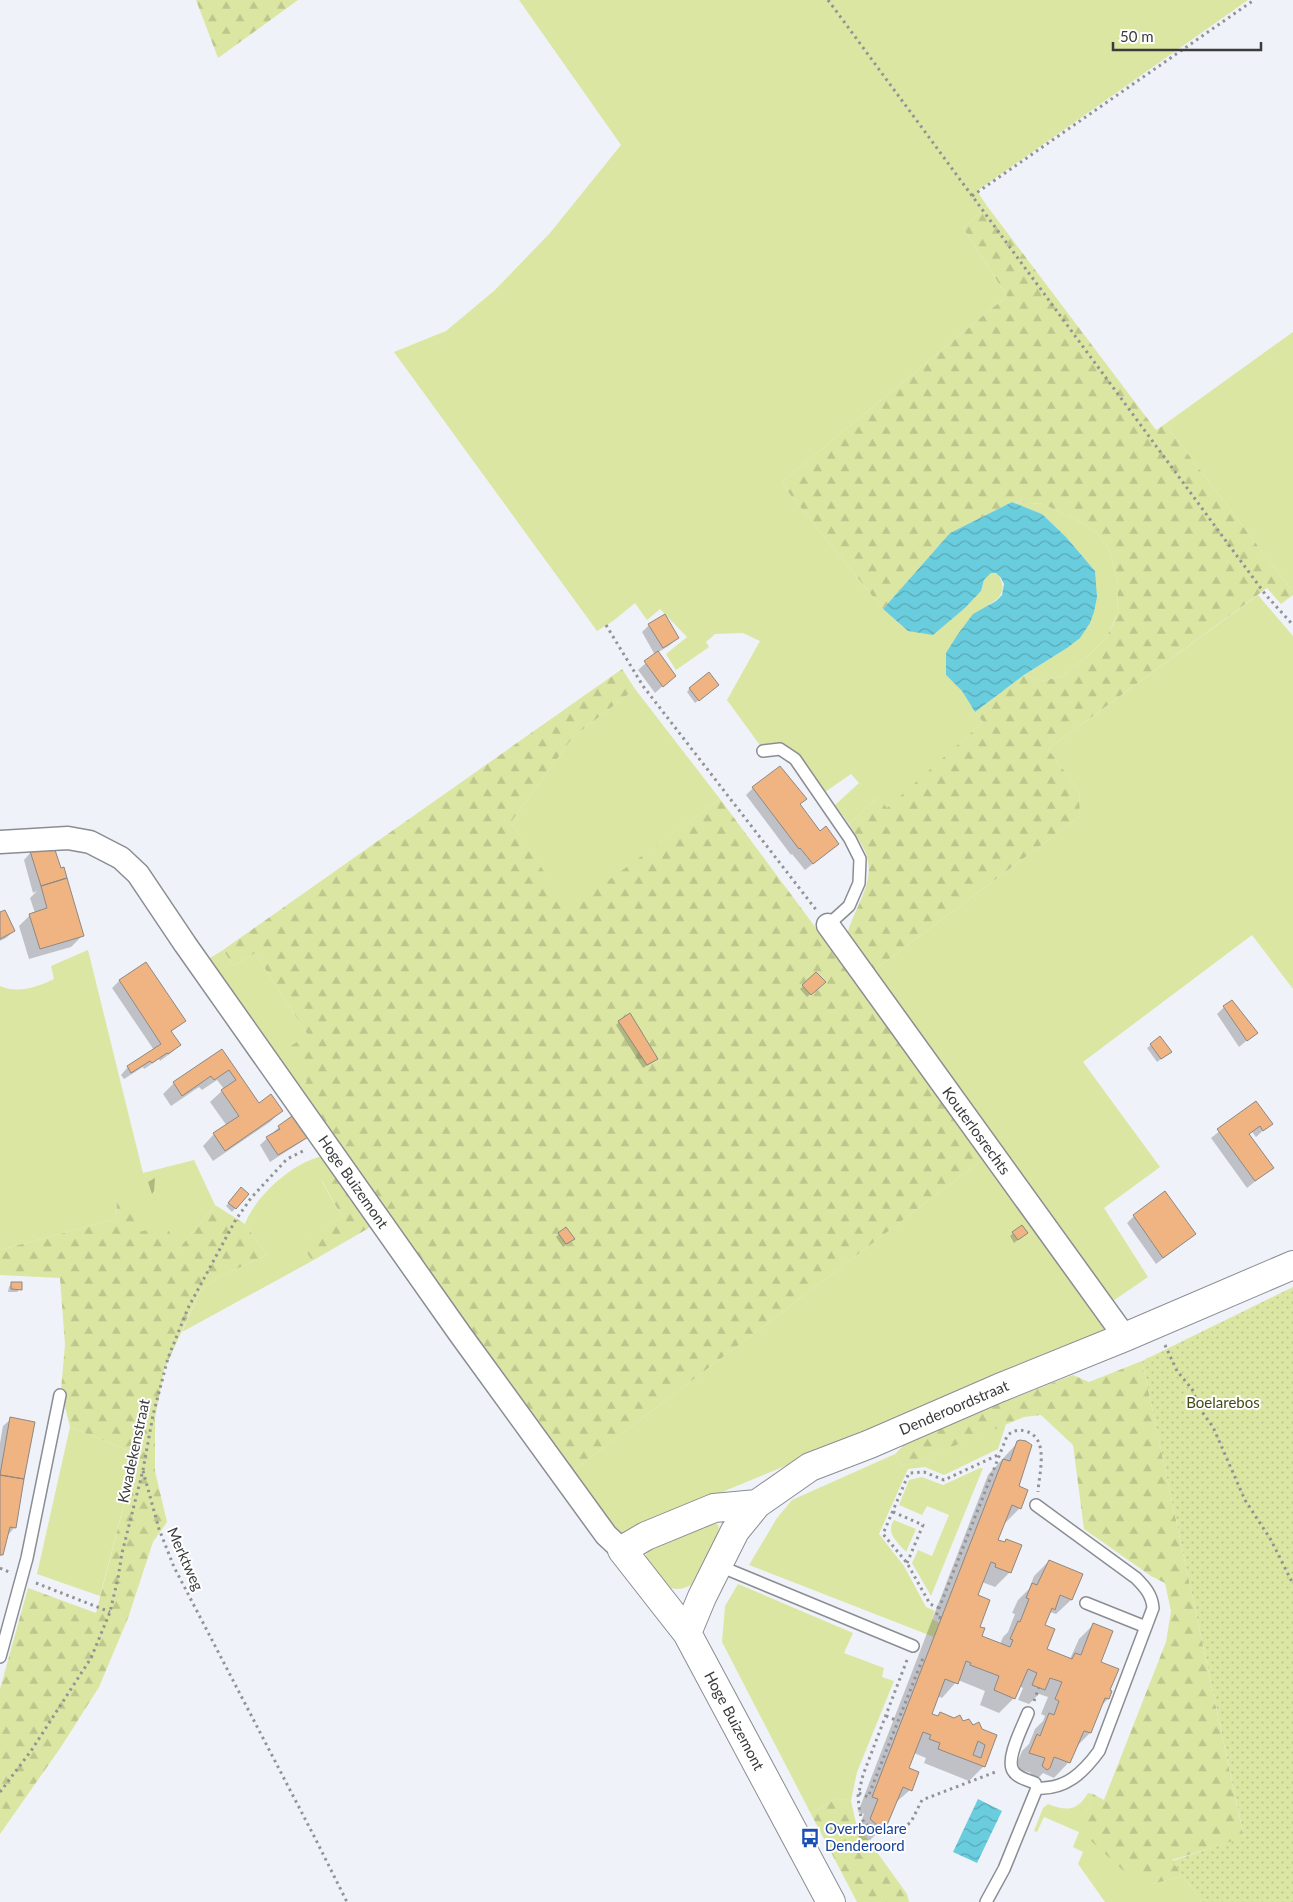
<svg xmlns="http://www.w3.org/2000/svg" width="1293" height="1902" font-family="Lato,sans-serif">
  <style>
    .grass { fill: #dbe6a2 }
    .forest { fill: url(#forest-firs) }
    .park { fill: url(#park-dots) }
    .water { fill: url(#water-waves) }
    .shadow { fill: #0003 }
    .building { fill: #f0b482; stroke: #8d8884; fill-rule: evenodd }
    .lines { fill: none; stroke-linecap: round; stroke-linejoin: round }
    .service-casing { stroke: #8a8d93; stroke-width: 14 }
    .minor-casing { stroke: #8a8d93; stroke-width: 25 }
    .tertiary-casing { stroke: #8a8d93; stroke-width: 30 }
    .path { stroke: #919397; stroke-width: 3; stroke-dasharray: 2.5 4; stroke-linecap: butt }
    .service { stroke: #fff; stroke-width: 11 }
    .minor { stroke: #fff; stroke-width: 22 }
    .tertiary { stroke: #fff; stroke-width: 28 }
    .labels { text-anchor: middle; stroke-width: 4; stroke-linejoin: round; paint-order: stroke }
    .street-label { font-size: 15px; fill: #393b3d; stroke: #fff }
    .park-label { font-size: 15px; fill: #454b16; stroke: #fff }
    .transit-label { font-size: 15px; fill: #164399; stroke: #fff; text-anchor: start }
  </style>
  <defs>
    <pattern id="forest-firs" width="22" height="20" patternUnits="userSpaceOnUse" patternTransform="scale(1.25)"><rect width="22" height="20" fill="#dbe6a2"/><path d="M5 1l3.5 6h-7zM16 11l3.5 6h-7z" fill="#bdc68c"/></pattern>
    <pattern id="park-dots" width="8" height="8" patternUnits="userSpaceOnUse" patternTransform="scale(1.25)"><rect width="8" height="8" fill="#dbe6a2"/><path d="M2 2h.1M6 6h.1" fill="none" stroke="#bdc68c" stroke-width="1.8" stroke-linecap="round"/></pattern>
    <pattern id="water-waves" width="16" height="10" patternUnits="userSpaceOnUse" patternTransform="scale(1.25)"><rect width="16" height="10" fill="#6acdde"/><path d="M0 5q4-4 8 0t8 0" fill="none" stroke="#58a8b5"/></pattern>
  </defs>
  <rect width="100%" height="100%" fill="#eff2f8"/>
  <path class="grass" d="M519 0H1248L977 191 987 206 963 228 1007 296 782 482 789 493 883 609 908 631 933 634 965 608 981 591 984 580 991 573H996C1007 584 1004 598 989 604L946 675 962 691 975 712 983 722 887 809 878 797 849 824 835 805 859 783 851 774 825 792C817 780 797 747 782 744 776 743 767 747 762 748L727 700 760 641 743 633 715 634 706 642 709 647 676 670 666 654 687 637 660 609 647 620 635 603 613 621 597 631 394 352 446 331 495 290 550 233 621 145Z
    M1293 332V592L1165 424Z
    M1012 502 1043 504 1077 520 1096 532 1109 549 1118 584 1117 615 1106 638 1088 656 1061 677 1041 681 1024 675 1067 648 1095 571 1066 537 1042 514Z
    M1258 595 1293 636V989L1252 935 1083 1062 1160 1167 1104 1208 1148 1277 1113 1301 869 974 1080 816 1079 791 1048 749Z
    M635 689 720 799 569 910 511 822 573 737Z
    M88 950 143 1173 194 1160 215 1205 178 1250 137 1232 125 1198H117L116 1219 0 1250V986C17 994 38 987 54 979L51 966Z
    M223 950 234 966 255 953 308 1035 307 1082 295 1090 210 958Z
    M327 1155 337 1170 321 1180 342 1217 301 1241 312 1261 182 1332 201 1289 221 1276 267 1255 245 1224C256 1195 295 1160 327 1155Z
    M986 1157 1107 1333 618 1535 570 1473Z
    M1006 1424 998 1449 944 1475 925 1467 908 1469 879 1534 904 1566 926 1607 935 1611 932 1619 939 1623 934 1637 749 1565 777 1518 792 1500 895 1454 900 1464 906 1466Z
    M70 1427 137 1454 100 1596 37 1574Z
    M980 1468H983L931 1596 912 1563 918 1550 932 1556 949 1515 927 1506 922 1515 899 1505 909 1480 922 1477 943 1485Z
    M894 1520 916 1529 906 1552C898 1543 885 1533 894 1520Z
    M715 1521 719 1527 718 1536 691 1585C666 1598 658 1576 645 1559L648 1548Z
    M738 1584 853 1633 844 1653 884 1668 882 1677 894 1681 857 1772 851 1801 835 1798 811 1814 722 1642 725 1606Z
    M1088 1793 1093 1794 1086 1812 1152 1884 1183 1876 1202 1902H1105L1078 1864 1083 1852 1073 1847 1079 1832 1044 1817 1037 1832 1034 1831 1043 1808 1048 1804C1066 1811 1077 1812 1088 1793Z"/>
  <path class="forest" d="M196 0H298L218 58Z
    M987 206 1156 430 1165 424 1293 592V595L1281 604 1267 588 1048 749 1079 791 1080 816 869 974 846 941C850 911 879 883 865 851 861 842 854 833 849 824L878 797 887 808 983 722 975 712 1024 675 1041 681 1061 677 1088 656 1106 638 1117 616 1118 584 1109 549 1096 532 1077 520 1043 504 1012 502 950 533 883 609 789 493 782 482 1007 296 963 228Z
    M622 669 635 689 573 737 511 822 569 909 720 799 986 1157 570 1473 295 1090 307 1082 286 1049 308 1035 255 953 234 966 223 950Z
    M337 1170 374 1225 312 1261 300 1241 342 1217 321 1179Z
    M117 1198H125L134 1206 137 1232 167 1227 178 1250 215 1205 245 1224 267 1255 221 1276 201 1289 164 1370 155 1418V1471L167 1522 153 1542 128 1618 99 1687 61 1747 0 1834V1689L28 1588 96 1613 137 1454 70 1427 61 1390 65 1345 60 1278 0 1275V1250L116 1219Z
    M1142 1361 1244 1838 1172 1860 1183 1876 1152 1884 1126 1873 1089 1839 1086 1812 1093 1794 1104 1800 1166 1642 1171 1611 1165 1583 1151 1576 1084 1529 1073 1445 1041 1415 1024 1417 906 1466 900 1464 895 1454 912 1437 1073 1375 1089 1382Z
    M835 1798 851 1801 856 1823 907 1894 909 1902H857L811 1814Z"/>
  <path class="park" d="M1293 1287V1902H1202L1172 1861 1244 1837 1142 1361Z"/>
  <path class="water" d="M1012 502 1042 514 1066 537 1095 571 1097 597 1094 612 1090 623 1080 638 1067 648 1024 675 975 712 962 691 946 675V653L958 634 973 614 996 601 1002 595 1004 584 1001 578 996 573H991L984 580 981 591 965 608 933 635 908 631 883 609 950 533Z
    M978 1799 1002 1811 977 1863 953 1852Z"/>
  <path class="shadow" d="M649 625 677 638 670 645 657 653 674 676 655 693 638 670 655 655 642 632Z
    M690 688H714L695 703 687 692Z
    M753 788 799 805 820 833 838 844 805 870 792 854 791 855 746 795Z
    M31 852 83 935 71 947 29 959 19 926 30 915 35 913 30 898 37 891 33 893 24 860Z
    M0 913 14 931 6 938 0 941Z
    M145 963 184 1021 171 1032 179 1045 172 1052 160 1061 159 1059 144 1069 143 1067 124 1079 121 1075 128 1067 154 1050 112 988 119 981Z
    M816 974 824 982 807 997 800 989Z
    M1224 1007 1256 1033 1239 1047 1217 1014Z
    M619 1022 656 1059 653 1062 643 1068 616 1025Z
    M1160 1038 1167 1055 1157 1062 1147 1048Z
    M221 1050 259 1105 281 1111 270 1122 213 1161 203 1146 214 1134 227 1126 210 1102 224 1089 217 1080 202 1090 199 1087 171 1106 163 1094 174 1083Z
    M1256 1102 1271 1123 1256 1137 1252 1132 1248 1135 1272 1168 1247 1188 1211 1138Z
    M279 1127 308 1135 301 1142 270 1162 260 1145Z
    M155 1178 154 1191 152 1194 148 1182Z
    M238 1192 247 1194 232 1212 226 1206Z
    M1134 1216 1195 1234 1156 1264 1127 1223Z
    M1013 1233H1027L1014 1243 1010 1236Z
    M559 1234 570 1242 563 1247 556 1237Z
    M12 1283 20 1289 17 1292H8L9 1287Z
    M11 1419 15 1527 8 1535 0 1557V1443L3 1426Z
    M1018 1442 1031 1446V1448L1017 1487 1020 1508 1005 1523 1004 1522 997 1540 1004 1543 1007 1540 1010 1572 995 1587 982 1582 976 1596 980 1637 1000 1644 1003 1637 1008 1632 1015 1614 1012 1613 1018 1600 1029 1589 1034 1576 1049 1561 1071 1600 1056 1614 1050 1612 1048 1615 1044 1625 1046 1650 1070 1659 1079 1639 1094 1624 1099 1663 1108 1691 1110 1692 1108 1699 1100 1707 1090 1733 1075 1748 1068 1763 1054 1778 1043 1773 1033 1783 1028 1781 1031 1773 1015 1768 1022 1751 1029 1744 1035 1729 1043 1721 1045 1716 1041 1714 1048 1697 1039 1694 1029 1704 1018 1700 1023 1688 1019 1686 1014 1698 999 1713 980 1705 985 1691 958 1680 942 1698 937 1696 930 1715 937 1717 940 1714 996 1736 984 1766 969 1781 924 1763 926 1758 914 1753 908 1769 910 1790 894 1804 886 1825 870 1840H862L856 1834 864 1814 858 1812 988 1475Z"/>
  <path class="building" d="M665 614 679 638 663 648 648 624Z
    M658 651 676 676 663 687 644 661Z
    M709 672 719 685 699 701 689 688Z
    M780 766 807 799 800 804 820 831 826 826 839 844 813 864 800 848 799 849 752 787Z
    M53 844 61 868 64 867 67 878 41 886 30 851Z
    M67 878 84 936 40 949 29 914 47 908 41 886Z
    M5 910 15 931 0 939V912Z
    M146 962 186 1021 171 1031 181 1045 168 1054 167 1053 152 1063 150 1061 131 1073 127 1066 161 1044 119 980Z
    M816 972 826 982 811 995 802 985Z
    M1232 1000 1258 1033 1247 1041 1223 1006Z
    M630 1013 658 1059 647 1065 618 1021Z
    M1160 1036 1172 1052 1161 1059 1150 1044Z
    M222 1049 259 1103 271 1094 283 1111 225 1151 213 1133 239 1116 221 1090 236 1080 229 1070 214 1080 211 1076 182 1096 173 1082Z
    M1256 1101 1273 1124 1263 1131 1260 1126 1249 1134 1274 1168 1255 1181 1217 1129Z
    M295 1114 310 1136 278 1155 266 1137 280 1129 278 1126Z
    M241 1187 249 1194 236 1209 228 1203Z
    M1165 1191 1196 1234 1163 1258 1133 1215Z
    M1022 1225 1028 1233 1018 1240 1012 1232Z
    M566 1227 575 1239 566 1244 558 1233Z
    M11 1282H22V1290L11 1289Z
    M10 1417 35 1422 24 1479 0 1475Z
    M1020 1440 1026 1441 1032 1445 1019 1486 1028 1490 1021 1509 1012 1505 998 1540 1005 1542 1006 1539 1022 1545 1011 1573 995 1567 996 1564 991 1562 978 1595 990 1600 980 1627 985 1628 982 1636 1010 1647 1013 1640 1010 1639 1018 1621 1020 1622 1029 1599 1026 1598 1032 1583 1037 1585 1049 1560 1083 1574 1072 1600 1060 1595 1055 1610 1052 1608 1045 1625 1055 1629 1047 1649 1072 1659 1075 1653 1081 1655 1093 1623 1113 1631 1101 1662 1119 1669 1110 1690 1112 1691 1109 1699 1105 1698 1091 1733 1084 1731 1070 1763 1054 1757 1050 1768 1047 1770 1042 1766 1045 1758 1029 1753 1037 1734 1040 1736 1049 1713 1054 1715 1059 1701 1055 1699 1062 1682 1050 1678 1045 1690 1032 1685 1037 1673 1028 1669 1015 1699 994 1690 999 1676 970 1665 971 1663 966 1661 958 1684 945 1679 932 1714 938 1716 940 1712 954 1718 960 1715 963 1721 969 1719 973 1725 979 1722 982 1729 997 1735 985 1767 938 1749 940 1743 929 1739 931 1735 923 1732 909 1768 919 1772 912 1791 903 1787 887 1825H877L870 1819 878 1799 872 1797 1003 1459 1010 1461 1017 1441ZM978 1741 985 1745 981 1758 973 1755Z
    M0 1475 24 1479 16 1528 10 1527 3 1555H0Z"/>
  <g class="lines">
    <defs>
      <path id="service" d="M763 751 780 749 795 759 850 839 860 859 859 883 849 906 828 925
        M1036 1505 1136 1578C1145 1587 1152 1595 1153 1608L1099 1751C1083 1773 1065 1790 1037 1788
        M717 1565 913 1646
        M1086 1603 1146 1627
        M0 1657 27 1558 60 1395
        M986 1902 1004 1869 1037 1788 1035 1783C1028 1780 1018 1778 1014 1772 1004 1761 1023 1726 1028 1713"/>
      <path id="minor" d="M0 842 68 838 90 842 121 858 138 874 185 944 460 1334 606 1535 622 1550
        M828 925 1125 1337"/>
      <path id="tertiary" d="M757 1504 714 1508 646 1536 622 1550 687 1633 831 1902
        M687 1633 702 1597 735 1531 757 1504 810 1467 870 1444 999 1388 1125 1337 1293 1265"/>
    </defs>
    <use href="#service" class="service-casing"/>
    <use href="#minor" class="minor-casing"/>
    <use href="#tertiary" class="tertiary-casing"/>
    <path class="path" d="M828 0 1265 594 1293 625
      M972 196 1254 0
      M606 625 643 686 817 911
      M1165 1345 1177 1371 1192 1389 1200 1409 1213 1427 1245 1500 1271 1540 1293 1584
      M143 1471 159 1529 174 1567 315 1838 347 1902
      M893 1512 923 1525 907 1563
      M0 1568 9 1572
      M36 1583 110 1612
      M939 1608 930 1604 907 1563 883 1534 909 1473 924 1472 944 1480 1000 1454
      M941 1618 936 1616 1007 1436C1012 1431 1018 1429 1025 1431 1050 1437 1039 1473 1038 1492
      M907 1660 863 1775 858 1796 859 1807 861 1817 865 1824 881 1832 890 1833 902 1829 911 1822 922 1800 998 1771
      M1034 1701 1039 1687
      M886 1716 898 1721
      M0 1792 31 1751 91 1658 110 1612 118 1578 122 1553 143 1470 153 1415 168 1358 188 1308 235 1221 251 1198 287 1159 305 1150
      M859 1793 868 1797 923 1658"/>
    <use href="#service" class="service"/>
    <use href="#minor" class="minor"/>
    <use href="#tertiary" class="tertiary"/>
  </g>
  <defs>
    <symbol id="bus-bare" viewBox="-9 -9 18 18"><path d="M-5-6H5V4H4V6H2V4H-2V6H-4V4H-5ZM-3.5-4V0h7V-4ZM-3.5 1.2v1.5H-2V1.2ZM2 1.2v1.5H3.5V1.2Z" fill="#1a4fb4" stroke="#fff" stroke-width="2.5" paint-order="stroke"/></symbol>
  </defs>
  <g fill-rule="evenodd">
    <use href="#bus-bare" x="796" y="1824" width="28" height="28"/>
  </g>
  <g class="labels">
    <g class="street-label">
      <text transform="translate(976 1131) rotate(54)" y="5">Kouterlosrechts</text>
      <text transform="translate(353 1182) rotate(55)" y="5">Hoge Buizemont</text>
      <text transform="translate(954 1408) rotate(-23)" y="5">Denderoordstraat</text>
      <text transform="translate(134 1451) rotate(-78)" y="5">Kwadekenstraat</text>
      <text transform="translate(185 1559) rotate(66)" y="5">Merktweg</text>
      <text transform="translate(734 1721) rotate(62)" y="5">Hoge Buizemont</text>
    </g>
    <g class="park-label">
      <text x="1223" y="1408">Boelarebos</text>
    </g>
    <g class="transit-label">
      <text x="825" y="1834">Overboelare<tspan x="825" dy="17">Denderoord</tspan></text>
    </g>
  </g>
  <path d="M1113 42v8h148v-8" fill="none" stroke="#393b3d" stroke-width="2.5"/>
  <text x="1120" y="42" font-size="15" fill="#393b3d" stroke="#ffffff" stroke-width="4" paint-order="stroke">50 m</text>
</svg>
